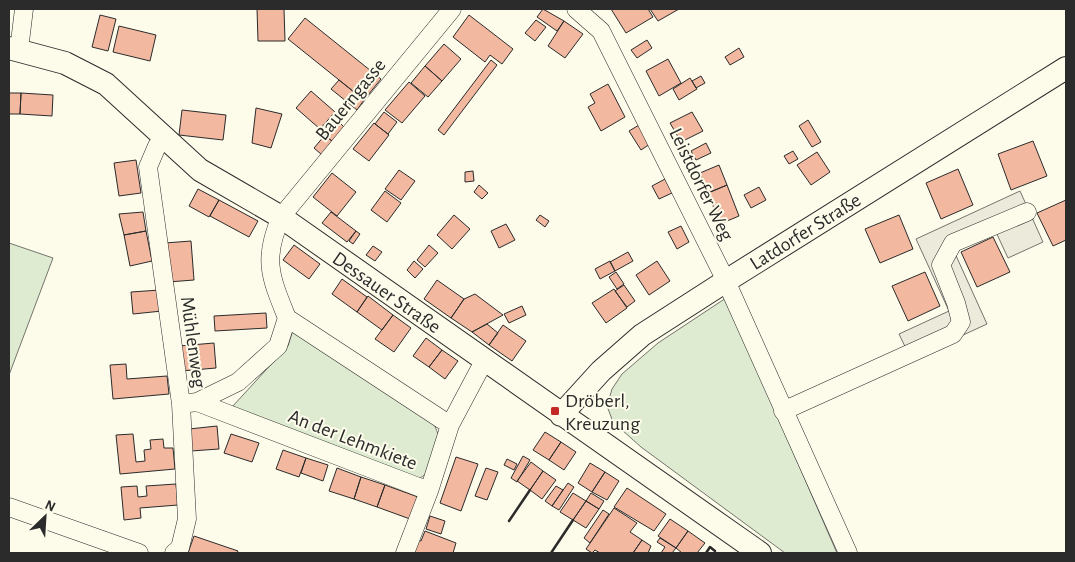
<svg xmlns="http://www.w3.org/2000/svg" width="1075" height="562" font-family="'Alegreya Sans',sans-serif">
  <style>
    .green { fill: #deebd1; stroke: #74746e }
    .parking { fill: #eceadb; stroke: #74746e }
    .building { fill: #f2b8a0; stroke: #2b2b2b }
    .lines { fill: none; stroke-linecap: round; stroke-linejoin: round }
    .minor-casing { stroke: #2b2b2b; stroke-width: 19 }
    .major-casing { stroke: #2b2b2b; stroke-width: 24 }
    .minor { stroke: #fdfbea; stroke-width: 18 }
    .major { stroke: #fdfbea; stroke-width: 22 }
    .wall { stroke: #2b2b2b; stroke-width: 2.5 }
    .poi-dot { fill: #c62828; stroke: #fdfbea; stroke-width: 2 }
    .labels { text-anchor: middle; stroke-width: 4; stroke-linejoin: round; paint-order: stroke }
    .street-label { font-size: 20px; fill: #2b2b2b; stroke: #fdfbea }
    .poi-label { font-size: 20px; fill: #2b2b2b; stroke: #fdfbea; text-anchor: start }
  </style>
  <rect width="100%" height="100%" fill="#fdfbea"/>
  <path class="green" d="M9 243 53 258 9 375Z
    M726 298 837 553H785L641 447 613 422 607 406 612 389 622 374 658 343Z
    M293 330 434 424C436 429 440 437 439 443 438 457 430 476 415 480L232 407 288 346Z"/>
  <path class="parking" d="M1020 191 1043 242 1008 258 995 230 953 249 987 324 911 359 899 334 949 311 916 239Z"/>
  <path class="building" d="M257 9H284L285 41H258Z
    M543 9 564 21 557 31 537 17Z
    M611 9H648L653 17 626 33Z
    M650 9H679L658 21Z
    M100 15 116 19 108 51 92 47Z
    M469 15 513 49 502 64 490 55 485 62 453 37Z
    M305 18 381 79 364 100 288 39Z
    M536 20 546 27 535 41 525 33Z
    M564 21 583 34 565 58 548 46Z
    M119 26 156 35 150 61 113 52Z
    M647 40 652 48 637 58 631 50Z
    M444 44 461 59 442 81 425 66Z
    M739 48 744 57 730 65 725 57Z
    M668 59 681 83 659 96 646 71Z
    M491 60 497 65 444 135 438 130Z
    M425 66 442 81 428 97 411 83Z
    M701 76 705 83 696 88 692 81Z
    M690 78 697 89 679 100 673 89Z
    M339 80 364 100 357 110 331 89Z
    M409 82 425 96 402 123 385 110Z
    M608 84 625 117 601 131 588 107 595 103 590 94Z
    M311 91 335 112 320 129 296 108Z
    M9 93H21L20 114H9Z
    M21 93 53 95 52 116 20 114Z
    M256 108 282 114 271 148 252 143Z
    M182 110 226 115 223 140 179 135Z
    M384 112 397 122 388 134 375 124Z
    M692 112 703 131 681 142 670 123Z
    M808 120 821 142 812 147 799 126Z
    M338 121 345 128 333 142 325 135Z
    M374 123 389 135 369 161 353 149Z
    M639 125 650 144 641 150 629 131Z
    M325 135 333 142 322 155 314 148Z
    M1033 141 1047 176 1011 190 998 154Z
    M706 143 711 153 696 160 691 151Z
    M793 151 798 159 789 164 784 156Z
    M817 152 830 172 811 185 797 165Z
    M136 160 141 193 119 196 114 163Z
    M719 165 727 185 708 193 700 173Z
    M958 169 973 205 941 219 926 183Z
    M399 170 415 181 401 200 385 189Z
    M473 171 474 181 465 182V172Z
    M332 173 356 192 337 216 313 197Z
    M665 179 672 193 659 199 652 186Z
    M479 185 488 193 482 199 474 192Z
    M727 185 739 216 720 224 708 193Z
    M759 187 766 200 751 208 744 195Z
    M198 189 219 200 209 217 189 206Z
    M385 191 401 203 387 222 371 210Z
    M219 200 258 221 249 237 210 216Z
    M1066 200V240L1053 246 1037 213Z
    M143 212 146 231 124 235 119 214Z
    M331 212 356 231 347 242 322 223Z
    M454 215 470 229 452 249 437 235Z
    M540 215 549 221 545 227 536 220Z
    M899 215 913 249 880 263 865 229Z
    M506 224 515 240 499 248 491 231Z
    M681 226 689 242 677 249 668 232Z
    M146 231 152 261 130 266 124 235Z
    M356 231 360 234 353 244 349 241Z
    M993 237 1010 272 977 287 961 252Z
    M191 241 194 280 168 282 165 243Z
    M294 245 320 264 309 279 283 260Z
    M429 245 438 253 425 267 417 260Z
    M373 246 382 252 375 261 366 255Z
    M628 252 633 261 615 271 610 262Z
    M414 261 423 269 415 278 407 270Z
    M610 261 615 271 600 279 595 269Z
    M657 261 670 281 649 295 636 275Z
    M616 272 624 284 617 289 609 277Z
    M925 272 940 306 908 321 892 286Z
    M342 279 367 297 357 312 332 294Z
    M437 280 464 299 451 318 424 299Z
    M624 285 635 301 627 307 615 291Z
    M614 289 627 308 606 323 592 303Z
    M160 290 162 311 133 314 131 292Z
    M475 294 503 315 472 332 451 318 464 299Z
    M368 296 393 315 382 330 357 312Z
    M522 306 526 315 509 323 504 314Z
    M266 313 267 328 215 331 214 316Z
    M393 315 411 328 394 352 375 339Z
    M487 324 498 333 489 345 472 332Z
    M503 325 526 341 512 361 489 345Z
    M426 338 442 350 429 367 413 356Z
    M214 343 216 368 181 371 179 346Z
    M442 350 458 361 445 379 429 367Z
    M126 364 127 379 167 376 169 394 113 399 110 365Z
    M217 426 219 449 191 451 189 429Z
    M545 432 561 442 549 460 533 450Z
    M133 434 136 462 145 461 144 450 151 449 150 440 163 439 164 448H173L175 469 120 474 116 435Z
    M231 434 259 443 252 462 224 453Z
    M561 442 576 452 564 470 549 460Z
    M283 450 306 458 299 477 276 469Z
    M523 456 530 460 517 482 511 478Z
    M456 457 478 464 461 511 440 503Z
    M306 458 328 465 323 481 301 473Z
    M507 459 517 464 514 470 504 465Z
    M531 462 543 471 530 490 517 481Z
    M590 463 605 472 592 492 578 483Z
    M337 468 361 477 354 499 329 491Z
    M486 468 498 472 487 500 475 496Z
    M543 471 556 480 542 499 530 490Z
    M605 472 619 481 607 500 592 492Z
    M361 477 385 485 377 507 354 499Z
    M568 483 574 487 559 510 552 506Z
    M176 484 178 505 140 508 141 518 124 520 121 487 137 486 138 497 147 496 146 486Z
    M385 485 418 497 410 519 377 507Z
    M556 486 563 490 552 506 545 501Z
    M627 488 666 514 654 531 614 507Z
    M573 493 586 501 573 520 560 512Z
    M591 493 604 501 599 509 586 501Z
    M586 501 599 509 586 528 573 520Z
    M614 508 637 523 630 532 642 540 633 553H600L595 550 592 553 586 549Z
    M603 510 609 514 590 543 584 538Z
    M430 516 445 521 441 534 426 529Z
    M670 519 688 531 676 548 658 536Z
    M425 531 456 543 453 553H413L418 540 421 541Z
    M688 531 705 543 697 553H682L676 548Z
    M194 536 238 551 237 553H188Z
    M660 538 676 548 672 553H661L665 547 657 542Z
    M642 540 651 546 648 553H633Z"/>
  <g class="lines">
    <defs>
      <path id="minor" d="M576 9 601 31 726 281 848 553
        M19 50 24 9
        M164 139 157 146 148 167 181 404 187 519 180 548 174 553
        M287 318C271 278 262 260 281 217L452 9
        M181 404 197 402 429 491 450 425 287 318 278 346 238 382 197 402
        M783 411 953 334 961 322 956 303 941 265 953 243 1027 212
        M450 425 484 361
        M9 507 139 553
        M405 553 429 491"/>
      <path id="major" d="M9 48 65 63 106 84 200 170 281 217 760 553
        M561 415 601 371 642 335 726 281 1066 68"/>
    </defs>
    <use href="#minor" class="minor-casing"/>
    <use href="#major" class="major-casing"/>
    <use href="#minor" class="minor"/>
    <use href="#major" class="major"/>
    <path class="wall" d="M509 521 530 490
      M551 553 573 520
      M706 553 710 547 715 551"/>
  </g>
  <rect class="poi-dot" x="550" y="406" width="10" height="10" rx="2.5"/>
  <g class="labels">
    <g class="street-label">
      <text transform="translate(350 99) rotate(-51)" y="7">Bauerngasse</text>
      <text transform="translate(702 184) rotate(64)" y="7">Leistdorfer Weg</text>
      <text transform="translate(805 231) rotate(-32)" y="7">Latdorfer Straße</text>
      <text transform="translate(387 292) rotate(35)" y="7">Dessauer Straße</text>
      <text transform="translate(194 342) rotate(82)" y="7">Mühlenweg</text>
      <text transform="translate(353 439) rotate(21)" y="7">An der Lehmkiete</text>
    </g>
    <g class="poi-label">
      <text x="565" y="407">Dröberl,<tspan x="565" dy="23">Kreuzung</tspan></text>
    </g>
  </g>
  <rect width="1075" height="562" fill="none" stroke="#2b2b2b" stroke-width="20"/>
  <g transform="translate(45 517) rotate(25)" stroke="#fdfbea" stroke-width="4" paint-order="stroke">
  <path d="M0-4L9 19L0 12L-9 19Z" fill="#2b2b2b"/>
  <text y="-8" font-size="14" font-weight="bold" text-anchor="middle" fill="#2b2b2b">N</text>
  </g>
</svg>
